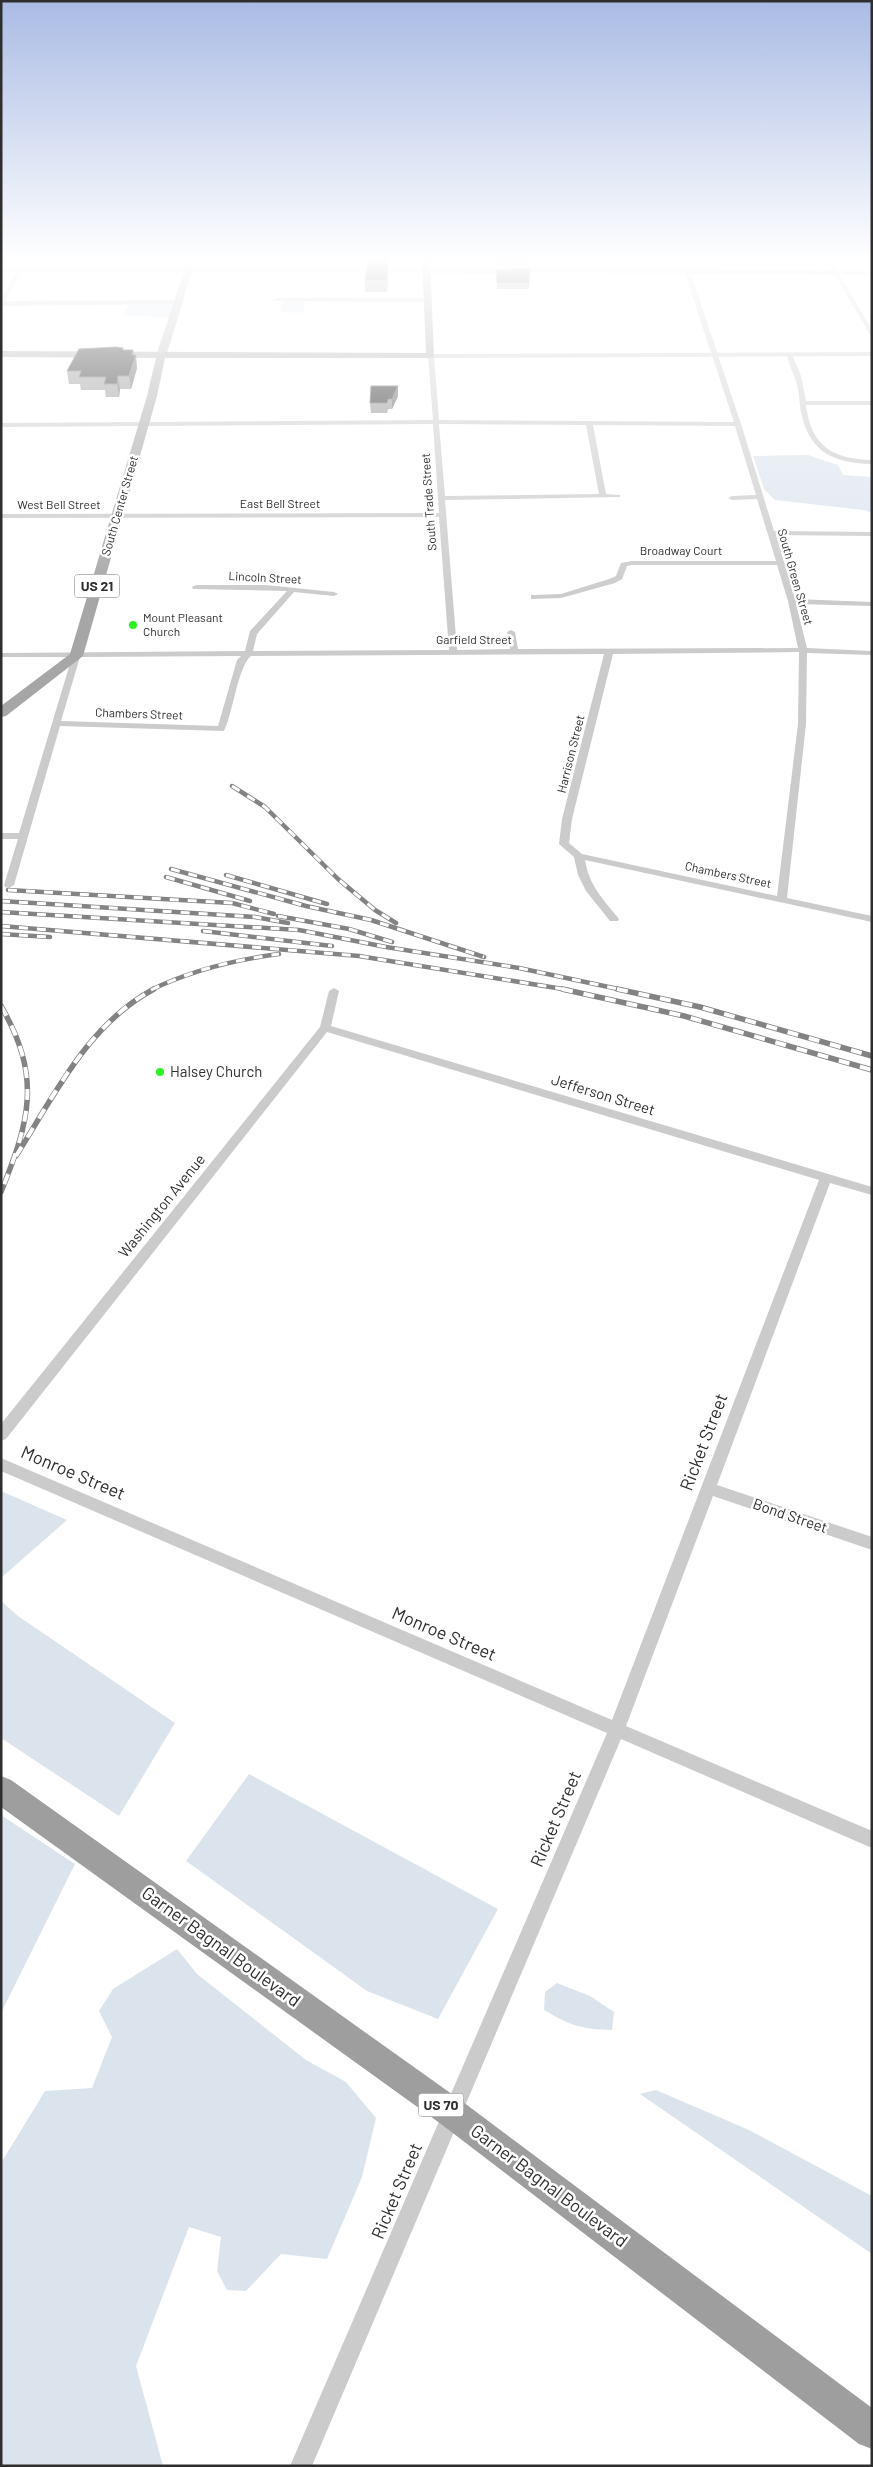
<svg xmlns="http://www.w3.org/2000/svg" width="873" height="2467" font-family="Barlow,sans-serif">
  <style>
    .green { fill: #dbe4ed }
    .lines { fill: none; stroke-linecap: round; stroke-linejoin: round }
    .minor { fill: #cbcbcb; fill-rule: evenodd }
    .tertiary { fill: #cbcbcb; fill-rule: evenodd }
    .secondary { fill: #b8b8b8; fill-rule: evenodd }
    .primary { fill: #a6a6a6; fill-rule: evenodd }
    .trunk { fill: #9e9e9e; fill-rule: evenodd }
    .rail-far1-casing { stroke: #838383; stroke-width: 4.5 }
    .rail-casing { stroke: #838383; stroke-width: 5.5 }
    .rail-far1 { stroke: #fff; stroke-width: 3; stroke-dasharray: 9; stroke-linecap: butt }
    .rail { stroke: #fff; stroke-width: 4; stroke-dasharray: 11; stroke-linecap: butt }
    .wall { fill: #8a8a8a }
    .shaded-wall { fill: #5b5b5b }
    .building { fill: #151515; stroke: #5b5b5b }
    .poi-dot { fill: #2df124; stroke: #fff; stroke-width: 2 }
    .labels { text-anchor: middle; stroke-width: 5; stroke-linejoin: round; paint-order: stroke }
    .far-street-label { font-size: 12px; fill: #2e2e2e; stroke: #fff }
    .far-poi-label { font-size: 12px; fill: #2e2e2e; stroke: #fff; text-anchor: start }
    .shield { fill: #fff; stroke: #6d6d6d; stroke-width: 1 }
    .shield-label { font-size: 14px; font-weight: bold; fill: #2e2e2e }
    .poi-label { font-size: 15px; fill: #2e2e2e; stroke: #fff; text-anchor: start }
    .street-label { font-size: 15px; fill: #2e2e2e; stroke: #fff }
    .near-street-label { font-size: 18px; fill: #2e2e2e; stroke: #fff }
  </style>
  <rect width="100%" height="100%" fill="#fff"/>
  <path class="green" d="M282 300H305L304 313 280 312Z
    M130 302H178L174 317 124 316Z
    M808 455 838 465 843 475 872 477V513L864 510 775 500 764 489 753 456Z
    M1 1491 67 1520 1 1578Z
    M1 1601 18 1616 175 1723 119 1816 1 1738Z
    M249 1774 498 1909 438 2019 367 1991 186 1861Z
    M1 1815 75 1864 1 2013Z
    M177 1949 197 1974 306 2060 346 2082 376 2118 362 2177 327 2259 281 2254 246 2291 227 2290 217 2271 221 2237 189 2227 136 2366 163 2466H1V2163L45 2091 92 2088 112 2037 99 2011 113 1989Z
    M557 1983 590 1996 614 2012 612 2030C581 2029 571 2026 544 2010L545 1992Z
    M656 2090 749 2130 872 2196V2254L640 2094Z"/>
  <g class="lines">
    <path class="minor" d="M24 259H30L5 301 178 300 181 302 178 304 1 306V299Z
      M283 259H289L285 270 282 272 279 270Z
      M680 259H686L741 424 774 531 872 532V536L776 535 795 599 872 602V606L796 604 807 648 872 651V655L807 653 806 724 787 898 872 916V922L585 860C589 886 604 900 619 919L618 921H610L586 891 578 875 574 857 559 844 562 819 604 654 251 656C238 666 233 713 224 731L60 726 14 885 9 888 5 887 4 885 18 839H1V833H19L72 657H1V653L245 651 250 631 287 591 193 589 192 587 196 585H266L334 592 338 594 334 596 294 592 257 634 253 651 449 650 439 517 1 518V514L439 513 433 424 1 427V423L433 420 428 356 431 354 434 356 439 420 734 422ZM439 424 586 425 599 494 445 496ZM593 425 735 426 756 495 732 496 728 498 732 500 757 499 776 561H632L621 563 616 576 609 579 561 594 534 595H531V599L561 598 615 583 622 579 627 566 632 565H777L788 601 798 648 518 649 515 632 511 630 507 632 510 649 457 650 445 500 620 497V495L606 494ZM799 652 798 724 777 896 582 854 569 843 572 819 613 654ZM241 656 237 660 218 726 61 721 80 657Z
      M825 259H831L872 330V338Z
      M276 298H428L431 300 428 302 274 301Z
      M787 353 792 354 801 376 806 401H872V405H806C811 446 832 459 872 460V464C836 463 811 454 802 416 799 406 800 396 797 385 795 375 787 363 787 353Z
      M334 988 339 991 331 1026 872 1187V1195L830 1183 717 1485 872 1537V1550L713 1496 626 1726 872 1831V1848L621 1739 312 2466H290L607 1733 1 1471V1458L612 1720 819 1180 327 1032 6 1439 1 1441V1424L320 1027 329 991Z"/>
    <path class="tertiary" d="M1 268 426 269 429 271 426 273 1 272Z
      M872 352V356L431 358 427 356 431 354Z"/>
    <path class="secondary" d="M188 259H196L166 356 158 358 156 356Z
      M498 267 872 271V275L513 272 509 274 426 273 422 271 426 269H493Z"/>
    <path class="primary" d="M422 259H430L434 358H165L157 396 83 656 6 716 1 717V706L70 654 147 396 156 358 1 357V351L426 353Z"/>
    <path class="trunk" d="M1 1776 11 1780 463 2102 872 2408V2449L859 2444 441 2124 1 1807Z"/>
    <defs>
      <path id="rail-far1" d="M232 786 265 807 338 879 375 910 396 923
        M171 869 306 906 371 920 484 957
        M226 875 327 904
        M166 877 250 901
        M8 890 232 903 274 914
        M1 901 255 917 288 923
        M1 912 299 930 386 947 519 968 623 990
        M278 916 349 929 392 942
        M1 926 359 956 569 990
        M203 931 332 946
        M1 934 50 937
        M151 990C192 970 234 960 279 954"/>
      <path id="rail" d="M562 989 684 1016 872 1070
        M617 989 700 1007 872 1056
        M1 1006C42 1077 30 1120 1 1192
        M16 1156C54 1096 88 1024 154 989"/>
    </defs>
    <use href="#rail-far1" class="rail-far1-casing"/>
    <use href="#rail" class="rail-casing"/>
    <use href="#rail-far1" class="rail-far1"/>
    <use href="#rail" class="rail"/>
  </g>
  <path class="wall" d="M290 259H311V260L290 262Z
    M369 259H389V267H388L387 292H365V280L369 263Z
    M495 259H528V265L495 266Z
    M496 270 529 283V289H497Z
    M123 348V350L134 355 137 368 131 389H120L119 397H106L105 390H81L80 384H69L67 371Z
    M398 396 392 409H388L387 413H371L370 403Z"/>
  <path class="shaded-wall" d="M388 263V275L387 292V280Z
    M133 350 135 359 136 355 137 368 131 389 129 376 132 355Z
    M118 376 120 389 119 397 117 384Z
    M398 386V396L392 409V399Z"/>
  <path class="building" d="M368 263H388L387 280H365Z
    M529 268V283H497L496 270Z
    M116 347 123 348V350H133L132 355H136L129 376H118L117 384H104L106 377H79L81 371H67L79 349Z
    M371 386H398L392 399H388L387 403H370Z"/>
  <linearGradient id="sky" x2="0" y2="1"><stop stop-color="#aabbe4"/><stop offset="0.43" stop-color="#fff"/><stop offset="1" stop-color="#fff" stop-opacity="0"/></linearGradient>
  <rect width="873" height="604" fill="url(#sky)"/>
  <g class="poi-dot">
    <circle cx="133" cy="625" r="5"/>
    <circle cx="160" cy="1072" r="5"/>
  </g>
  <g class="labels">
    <g class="far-street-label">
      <text transform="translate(429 502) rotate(-94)" y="4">South Trade Street</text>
      <text x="280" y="508">East Bell Street</text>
      <text x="59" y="509">West Bell Street</text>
      <text transform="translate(120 506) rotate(-74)" y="4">South Center Street</text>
      <text x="681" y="555">Broadway Court</text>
      <text transform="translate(795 577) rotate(74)" y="4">South Green Street</text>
      <text transform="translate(265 578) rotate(3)" y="4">Lincoln Street</text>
      <text x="474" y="644">Garfield Street</text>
      <text transform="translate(139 714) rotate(2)" y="4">Chambers Street</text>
      <text transform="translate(571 754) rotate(-76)" y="4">Harrison Street</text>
      <text transform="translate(728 875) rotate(12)" y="4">Chambers Street</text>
    </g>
    <g class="far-poi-label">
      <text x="143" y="622">Mount Pleasant<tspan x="143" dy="14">Church</tspan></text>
    </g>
    <g class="shield">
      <rect x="74.5" y="574.5" width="45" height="23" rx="4"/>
      <rect x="418.5" y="2093.5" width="45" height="23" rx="4"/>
    </g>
    <g class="shield-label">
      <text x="97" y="591">US 21</text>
      <text x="441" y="2110">US 70</text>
    </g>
    <g class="poi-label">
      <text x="170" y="1077">Halsey Church</text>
    </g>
    <g class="street-label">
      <text transform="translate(603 1095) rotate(17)" y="5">Jefferson Street</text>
      <text transform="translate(162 1206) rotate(-51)" y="5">Washington Avenue</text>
      <text transform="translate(790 1516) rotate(19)" y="5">Bond Street</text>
    </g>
    <g class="near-street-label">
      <text transform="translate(704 1442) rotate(-69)" y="6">Ricket Street</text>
      <text transform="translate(73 1473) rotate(23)" y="6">Monroe Street</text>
      <text transform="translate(444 1634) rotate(23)" y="6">Monroe Street</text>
      <text transform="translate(556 1819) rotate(-67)" y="6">Ricket Street</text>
      <text transform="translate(221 1947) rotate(36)" y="6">Garner Bagnal Boulevard</text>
      <text transform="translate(549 2186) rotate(37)" y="6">Garner Bagnal Boulevard</text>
      <text transform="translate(397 2191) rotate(-67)" y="6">Ricket Street</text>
    </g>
  </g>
  <rect width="873" height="2467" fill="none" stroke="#2e2e2e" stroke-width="5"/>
</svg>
